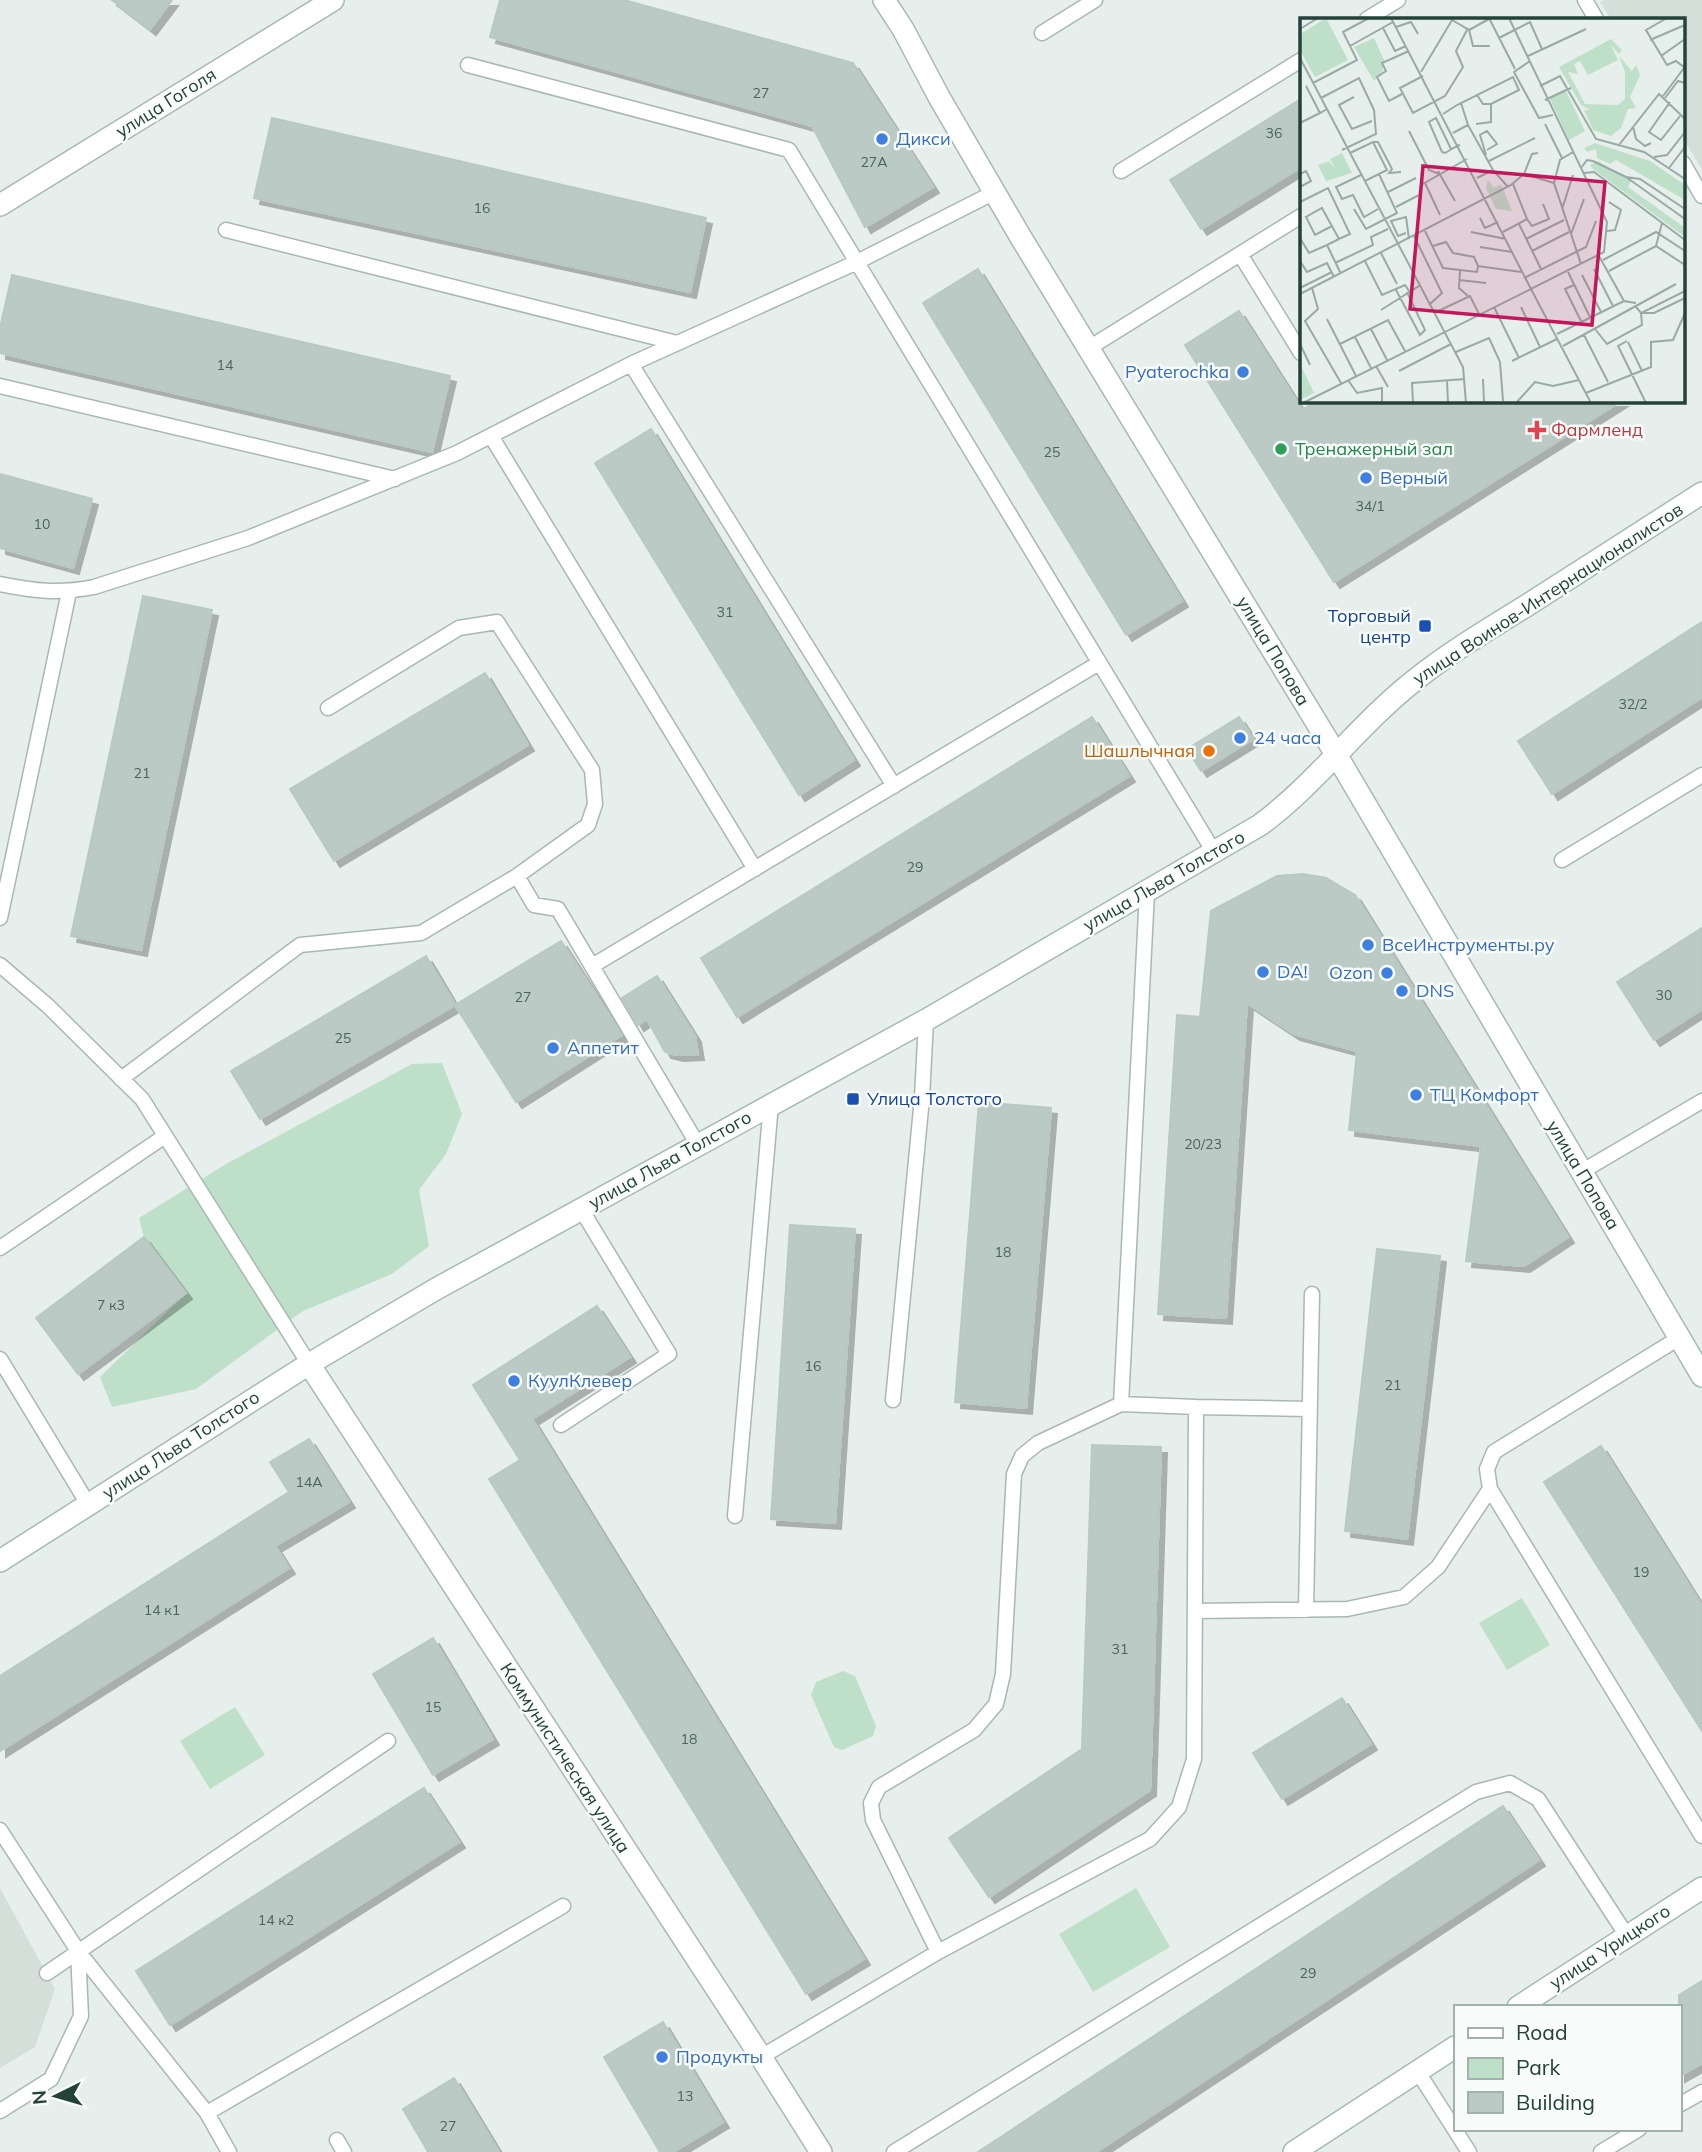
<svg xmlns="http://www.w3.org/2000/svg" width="1702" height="2152" font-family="Mulish,sans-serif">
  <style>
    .built { fill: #d4dfda }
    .green { fill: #bfe0c8 }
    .building { fill: #bbcac4; stroke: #b8c9c2; stroke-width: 2; filter: url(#shadow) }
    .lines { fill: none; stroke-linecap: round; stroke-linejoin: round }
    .lane-casing { stroke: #a8b8b2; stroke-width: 17 }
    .street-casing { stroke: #a8b8b2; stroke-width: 24 }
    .secondary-casing { stroke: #a4bbb3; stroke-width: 24 }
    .lane { stroke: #fff; stroke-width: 14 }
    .street { stroke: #fff; stroke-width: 21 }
    .secondary { stroke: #fff; stroke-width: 21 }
    .shop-dot { fill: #3f7fe0; stroke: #f7fbf9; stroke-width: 2.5 }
    .health-dot { fill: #e0444e; stroke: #f7fbf9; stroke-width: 2.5 }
    .leisure-dot { fill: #2e9e5b; stroke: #f7fbf9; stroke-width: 2.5 }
    .transit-dot { fill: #1a4fb4; stroke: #f7fbf9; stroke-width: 2.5 }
    .food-dot { fill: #e8710a; stroke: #f7fbf9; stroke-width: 2.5 }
    .labels { text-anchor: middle; stroke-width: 5; stroke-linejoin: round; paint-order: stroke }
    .number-label { font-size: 14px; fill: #4a645c }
    .street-label { font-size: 18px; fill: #24423a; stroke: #f7fbf9 }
    .shop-label { font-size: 18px; fill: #366cbe; stroke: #f7fbf9; text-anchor: start }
    .health-label { font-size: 18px; fill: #be3a42; stroke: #f7fbf9; text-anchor: start }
    .leisure-label { font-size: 18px; fill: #27864d; stroke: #f7fbf9; text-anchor: start }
    .transit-label { font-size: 18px; fill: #164399; stroke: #f7fbf9; text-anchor: end }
    .food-label { font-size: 18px; fill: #c56008; stroke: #f7fbf9; text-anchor: end }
    .inset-road { fill: none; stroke: #98aaa4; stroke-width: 2 }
    .view { fill: #c2185b; fill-opacity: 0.15; stroke: #c2185b; stroke-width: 3.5 }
    .inset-edge { fill: none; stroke: #24423a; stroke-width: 3.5 }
  </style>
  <defs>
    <filter id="shadow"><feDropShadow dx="6" dy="6" stdDeviation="0" flood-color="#0004"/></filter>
  </defs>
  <rect width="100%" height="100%" fill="#e6efeb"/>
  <path class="built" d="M1604 0H1702V170L1683 138V19H1611L1600 2Z
    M0 1888 55 1989 35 2047 0 2068Z"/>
  <path class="green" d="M442 1063 462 1114 446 1154 419 1190 429 1246 392 1274 303 1311 196 1389 112 1407 100 1377 186 1293 144 1237 139 1218 226 1164 412 1064Z
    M1522 1598 1550 1645 1507 1670 1479 1623Z
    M843 1671 855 1676 876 1726 873 1736 842 1750 834 1747 811 1695 816 1682Z
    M235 1707 265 1755 210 1789 180 1741Z
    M1136 1888 1170 1947 1093 1992 1059 1934Z"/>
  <path class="building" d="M112 0H172L150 29Z
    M500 0H624L853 63 933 187 865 227 812 126 490 37Z
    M1301 99V167L1201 229 1170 180Z
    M272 118 706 218 690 292 254 198Z
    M978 269 1182 601 1126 635 923 303Z
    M12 275 450 376 432 452 0 353V328Z
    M1239 311 1302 410 1317 401H1621L1334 582 1185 345Z
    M651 429 854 760 799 795 595 463Z
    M0 474 92 499 73 568 0 548Z
    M143 596 212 610 141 950 71 936Z
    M1702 622V697L1552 794 1518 741Z
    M485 673 528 745 334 861 290 789Z
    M1092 717 1129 776 737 1017 701 958Z
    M1239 717 1253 739 1201 771 1187 749Z
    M1303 874 1326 878 1355 895 1568 1237 1524 1266 1466 1261 1481 1146 1349 1130 1357 1051 1294 1034 1247 1003 1226 1318 1158 1314 1177 1015 1200 1017 1211 911 1277 876Z
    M1702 928V1009L1654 1040 1617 982Z
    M561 941 622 1035 516 1102 455 1005Z
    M426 956 455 1005 260 1119 231 1071Z
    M657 976 695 1036 698 1054 677 1055 665 1052 647 1019 638 1025 622 998Z
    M979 1102 1051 1108 1026 1408 955 1402Z
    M790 1225 855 1229 835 1523 771 1519Z
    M144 1237 186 1293 78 1374 36 1318Z
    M1377 1249 1440 1256 1407 1539 1345 1531Z
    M597 1306 630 1357 532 1419 864 1959 806 1994 489 1479 520 1460 473 1385Z
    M309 1439 349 1502 275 1546 289 1568 0 1751V1676L289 1492 270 1462Z
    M1092 1445 1161 1447 1150 1790 989 1897 949 1838 1082 1749Z
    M1601 1446 1702 1606V1731L1544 1482Z
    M433 1638 493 1739 433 1775 373 1674Z
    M1342 1698 1371 1744 1282 1799 1253 1753Z
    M424 1788 459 1842 170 2025 136 1971Z
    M1503 1806 1539 1860 1096 2152H978Z
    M1702 1981V2063L1679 2076V1995Z
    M663 2022 723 2122 673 2152H660L604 2057Z
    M454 2078 499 2152H428L423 2143 403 2109Z"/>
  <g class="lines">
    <defs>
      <path id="lane" d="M1585 0 1596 19
        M1367 19 1398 0
        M1042 33 1095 0
        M468 65 789 150 1214 852
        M1683 163 1702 196
        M1121 171 1301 60
        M226 230 677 343
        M1240 254 1301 353
        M1089 348 1301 216
        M631 364 894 786
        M0 386 395 479
        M491 436 755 869
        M0 584C35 591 58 594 94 587L248 538 457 453 631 364 855 263 995 192
        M328 708 459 628 497 622 592 770 595 804 588 825 517 876
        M1562 860 1702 775
        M0 918 69 592
        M0 965 48 1006 142 1099 309 1364
        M592 966 1099 663
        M121 1079 300 945 421 933 517 876 534 905 558 909 698 1145
        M1581 1172 1702 1101
        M0 1248 165 1136
        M1679 1338 1494 1452 1487 1469 1490 1489 1702 1836
        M0 1359 88 1504
        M893 1400 922 1098 926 1020
        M1196 1407 1309 1409
        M561 1425 669 1354 581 1209
        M735 1516 771 1104
        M1306 1610 1312 1294
        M1195 1611 1347 1609 1404 1597 1438 1567 1490 1489
        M0 1830 78 1951 207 2113 229 2152
        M938 1952 873 1820 871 1803 879 1787 974 1730 996 1704 1003 1674 1014 1474 1022 1456 1038 1443 1121 1404
        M47 1973 388 1741
        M761 2057 938 1952 1150 1839 1179 1807 1194 1759 1196 1407 1121 1404 1147 892
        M1418 2072 1469 2152
        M1679 2105 1702 2092
        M0 2111 51 2079 81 2016 78 1951
        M207 2113 563 1906
        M337 2140 344 2152
        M894 2152 1476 1792 1510 1783 1538 1799 1627 1936
        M1601 2152 1639 2129"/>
      <path id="street" d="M884 0 903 29 939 97 1020 236 1337 756
        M0 205 333 0
        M309 1364 761 2057 821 2152"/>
      <path id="secondary" d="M1337 756 1702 1376
        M0 1561 309 1364 436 1289 926 1020 1260 825C1317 783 1359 724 1415 680 1450 652 1489 629 1526 606 1585 568 1643 531 1702 493
        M1518 2007 1702 1888
        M1294 2152 1455 2047"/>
    </defs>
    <use href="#lane" class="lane-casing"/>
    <use href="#street" class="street-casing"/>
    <use href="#secondary" class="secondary-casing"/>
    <use href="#lane" class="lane"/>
    <use href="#street" class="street"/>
    <use href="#secondary" class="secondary"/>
  </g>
  <g class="shop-dot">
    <circle cx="882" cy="139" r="7"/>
    <circle cx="1243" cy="372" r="7"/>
    <circle cx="1366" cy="478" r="7"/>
    <circle cx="1240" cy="738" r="7"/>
    <circle cx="1368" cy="945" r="7"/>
    <circle cx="1263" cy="972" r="7"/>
    <circle cx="1387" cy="973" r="7"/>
    <circle cx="1402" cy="991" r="7"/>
    <circle cx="553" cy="1048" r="7"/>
    <circle cx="1416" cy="1095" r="7"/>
    <circle cx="514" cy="1381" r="7"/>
    <circle cx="662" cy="2057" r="7"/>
  </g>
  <path class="health-dot" d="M1533.5 419.5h7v7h7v7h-7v7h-7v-7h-7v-7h7z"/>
  <circle class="leisure-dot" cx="1281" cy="449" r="7"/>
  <g class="transit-dot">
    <rect x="1418" y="619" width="14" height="14" rx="3.5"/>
    <rect x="846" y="1092" width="14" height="14" rx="3.5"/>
  </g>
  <circle class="food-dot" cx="1209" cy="751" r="7"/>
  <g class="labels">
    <g class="number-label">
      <text x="761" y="98">27</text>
      <text x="1274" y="138">36</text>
      <text x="874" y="167">27А</text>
      <text x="482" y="213">16</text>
      <text x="225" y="370">14</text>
      <text x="1052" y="457">25</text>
      <text x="1370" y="511">34/1</text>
      <text x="42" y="529">10</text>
      <text x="725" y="617">31</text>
      <text x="1633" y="709">32/2</text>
      <text x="142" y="778">21</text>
      <text x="915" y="872">29</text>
      <text x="1664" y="1000">30</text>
      <text x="523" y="1002">27</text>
      <text x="343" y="1043">25</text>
      <text x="1203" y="1149">20/23</text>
      <text x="1003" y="1257">18</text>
      <text x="111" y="1310">7 к3</text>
      <text x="813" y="1371">16</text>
      <text x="1393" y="1390">21</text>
      <text x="309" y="1487">14А</text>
      <text x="1641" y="1577">19</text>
      <text x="162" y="1615">14 к1</text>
      <text x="1120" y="1654">31</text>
      <text x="433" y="1712">15</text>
      <text x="689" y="1744">18</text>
      <text x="276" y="1925">14 к2</text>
      <text x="1308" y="1978">29</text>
      <text x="685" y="2101">13</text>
      <text x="448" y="2131">27</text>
    </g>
    <g class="street-label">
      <text transform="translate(166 103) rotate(-32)" y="6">улица Гоголя</text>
      <text transform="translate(1548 594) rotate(-33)" y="6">улица Воинов-Интернационалистов</text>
      <text transform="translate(1273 651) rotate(59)" y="6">улица Попова</text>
      <text transform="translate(1164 881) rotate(-30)" y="6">улица Льва Толстого</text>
      <text transform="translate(670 1160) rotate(-29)" y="6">улица Льва Толстого</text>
      <text transform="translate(1583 1175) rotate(59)" y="6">улица Попова</text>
      <text transform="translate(181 1445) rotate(-33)" y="6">улица Льва Толстого</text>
      <text transform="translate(565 1758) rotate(57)" y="6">Коммунистическая улица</text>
      <text transform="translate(1610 1947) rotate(-33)" y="6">улица Урицкого</text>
    </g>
    <g class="shop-label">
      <text x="896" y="145">Дикси</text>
      <text x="1229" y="378" text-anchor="end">Pyaterochka</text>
      <text x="1380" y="484">Верный</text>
      <text x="1254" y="744">24 часа</text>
      <text x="1382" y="951">ВсеИнструменты.ру</text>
      <text x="1277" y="978">DA!</text>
      <text x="1373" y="979" text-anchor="end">Ozon</text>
      <text x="1416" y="997">DNS</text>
      <text x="567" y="1054">Аппетит</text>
      <text x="1430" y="1101">ТЦ Комфорт</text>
      <text x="528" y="1387">КуулКлевер</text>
      <text x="676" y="2063">Продукты</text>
    </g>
    <g class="health-label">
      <text x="1551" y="436">Фармленд</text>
    </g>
    <g class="leisure-label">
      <text x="1295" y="455">Тренажерный зал</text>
    </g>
    <g class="transit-label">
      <text x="1411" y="622">Торговый<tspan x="1411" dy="21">центр</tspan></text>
      <text x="867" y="1105" text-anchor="start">Улица Толстого</text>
    </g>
    <g class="food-label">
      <text x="1195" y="757">Шашлычная</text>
    </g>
  </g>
  <g transform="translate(1300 18)">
    <rect width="385" height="385" fill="#e6efeb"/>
    <path d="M26 0 48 42 15 59 0 32 2 15ZM74 20 84 42 83 53 74 63 54 29ZM311 21 322 32 319 36 311 27 318 42 288 57 280 43 274 46 278 56 268 54 285 86 318 87 325 81V54L319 38 332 53 336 47 340 57 330 79 336 90 328 91 321 110 311 118 293 112 284 92H290L281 87 259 49ZM265 71 285 113 269 122 249 79ZM295 125 350 143 385 167V182L316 142 310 146 297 140 296 131 287 134 284 130ZM42 135 52 155 26 163 18 147 29 143 35 151 30 141ZM298 143 331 163 328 169 385 210V219L293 151 290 147ZM188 162 194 170 201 166 212 193 196 191 186 170ZM0 346 14 375 0 382Z" fill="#bfe0c8"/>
    <path class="inset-road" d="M91 0 231 271 304 234 307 204 209 0M189 0 215 51M367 0 346 12 367 47 376 43 385 50M96 9 111 4 118 16M83 10 95 33 106 28M0 11 18 0M169 12 189 1M199 20 230 4 242 31M350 22 385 7M50 28 93 4M228 38 286 11M361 38 385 21M0 40 163 349 166 385M230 43 214 54 239 100 253 97M121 54 152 2 169 12 173 28H190M123 58 100 70 113 95 145 78 163 49 156 33 168 10M13 65 57 42 43 14 69 0M6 68 20 95 27 91M240 68 260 58 296 121 344 134 385 161M102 76 89 83 77 59 86 53 82 45 109 33M363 78 384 50M54 79 39 87 52 111 72 103M21 80 59 60 74 92 76 116 42 132M365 80 378 63 385 65M245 82 271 70M370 84 349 114 361 122 380 98M143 96 157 87 213 59 219 72 191 86H183L177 77M0 105 20 95M176 106 191 104V86M245 106 262 140M168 107 193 152 177 160M333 108 336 121 345 128 351 125M109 113 129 152 139 156M153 115 168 107 161 85M73 124H78L92 151 89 155 101 154M319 127 359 76 385 101M151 131 136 100 129 104 142 134 145 135 157 128 160 127M273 134 260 142 254 165 281 246M50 135 73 124 87 152 65 163M186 137 180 117 187 113 197 126 187 132M354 139 367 137 385 114M189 143 235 120M281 150 287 142 293 143 326 159M369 150 385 129M193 152 208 169M138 153 155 183M284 155 294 154 385 222M0 156 6 153 11 163 0 169M224 156 254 165M61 157 36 169 42 181 53 177 64 199 78 191M125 165 140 197M121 167 167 141M88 174 116 160M0 184 28 170 50 216 39 221 23 192 22 190 6 199 15 217 32 208M96 189 121 176M54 191 66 211 97 195 79 156M262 191 273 157M385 191 340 161 326 159 385 201M180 200 185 210 198 204M227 201 232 208 249 201 243 186M219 206 241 251M125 213 143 250 177 254 178 248 221 254M307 213 315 212 321 192 309 184M171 214 206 221M203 214 227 201 213 166M106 215 98 218 91 203 106 199 109 221M271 216 284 181M114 218 142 275 129 287M0 220 9 235 27 227M39 221 27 227 41 256M226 221 264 202M133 228 146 224 153 235 174 239 178 248M356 228 362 205M180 229 212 234M232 233 269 214M81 235 97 266M299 238 324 283 336 285M303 242 356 214 385 233M0 243 7 254 27 245 34 259M65 243 82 277 105 267 109 273M35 245 73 227 71 219 88 211M294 251 313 288M160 253 159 270 168 278M309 253 356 228 385 247M268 254 290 299M282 257 301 294M224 260 286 229 296 203M159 262 186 265M274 267 265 271 281 303M0 270 32 254M12 270 18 291 5 303 41 365M96 272 120 317 125 312 107 274M0 276 211 167 224 156 232 136 238 135M194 289 219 340M221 289 240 329M336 289 341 295H354L385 280M81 292 119 268M134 295 170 278 179 296M27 301 56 358M71 311 87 342M295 311 307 326 342 307 341 295 385 273M257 316 324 283M284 317 308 364M55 319 71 350M327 323 318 328 346 385M328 324 342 353M0 326 10 347M40 326 88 302 105 333M263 328 376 266M156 334 189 320 200 344 203 383M212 343 257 321M76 348 88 369M99 353 151 326M183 361 184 385M48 362 57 375 82 370V385M147 363 148 385M286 375 351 349V324L373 322 385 295M3 385 231 271 291 385M113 385 112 365 165 361M216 385 235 364 253 368 279 362"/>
    <path class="view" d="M123 148 305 164 292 307 110 291Z"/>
    <rect width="385" height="385" class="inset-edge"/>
  </g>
  <rect x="1454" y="2005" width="228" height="126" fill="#f7fbf9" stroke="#a3b1ad" stroke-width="2"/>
  <rect x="1468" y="2028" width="35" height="10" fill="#ffffff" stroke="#a3b1ad" stroke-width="2"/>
  <text x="1516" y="2040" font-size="21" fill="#24423a">Road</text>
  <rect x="1468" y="2058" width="35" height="21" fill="#bfe0c8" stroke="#a3b1ad" stroke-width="2"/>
  <text x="1516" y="2075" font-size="21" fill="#24423a">Park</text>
  <rect x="1468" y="2092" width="35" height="21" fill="#bbcac4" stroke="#a3b1ad" stroke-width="2"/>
  <text x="1516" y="2110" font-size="21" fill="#24423a">Building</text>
  <g transform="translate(56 2096) rotate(265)" stroke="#f7fbf9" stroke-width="5" paint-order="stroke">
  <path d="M0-5L12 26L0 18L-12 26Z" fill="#24423a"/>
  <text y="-10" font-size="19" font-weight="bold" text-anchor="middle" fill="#24423a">N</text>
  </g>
</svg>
